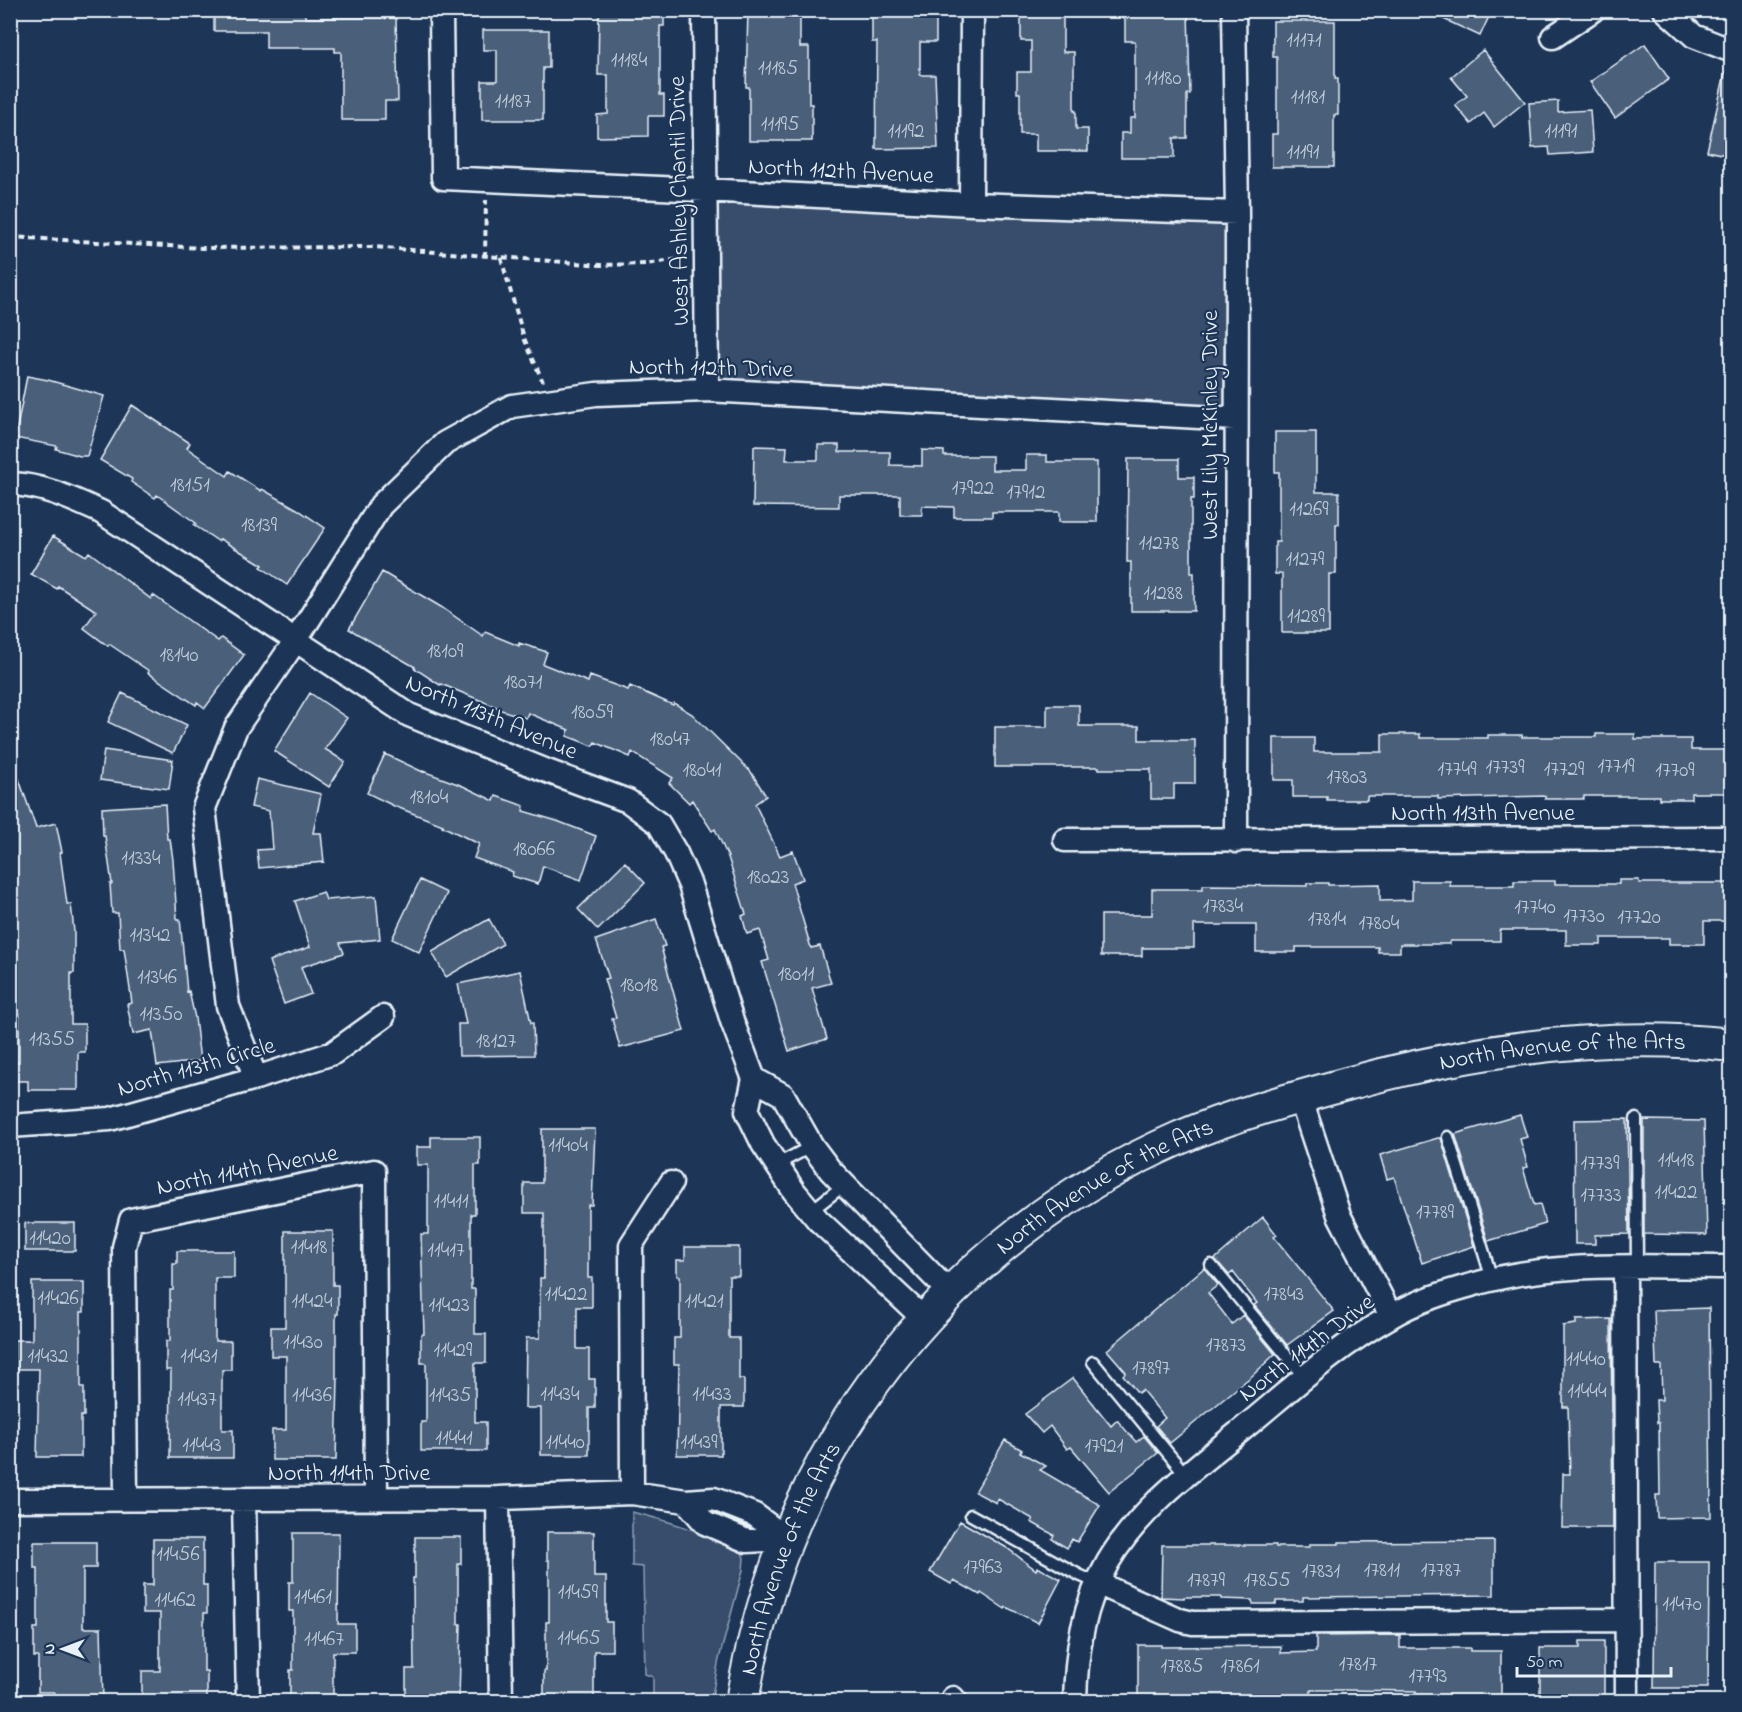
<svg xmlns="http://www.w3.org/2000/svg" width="1742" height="1712" font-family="'Indie Flower',sans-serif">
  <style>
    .green { fill: #374d6c; stroke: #909fb2; stroke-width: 1.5 }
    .building { fill: #495e7a; stroke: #e8f1f8; stroke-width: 1.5 }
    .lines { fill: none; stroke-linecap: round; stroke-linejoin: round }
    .lane-casing { stroke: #e8f1f8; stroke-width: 15 }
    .street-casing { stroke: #e8f1f8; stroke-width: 27 }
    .secondary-casing { stroke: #e8f1f8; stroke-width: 36 }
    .path { stroke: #e8f1f8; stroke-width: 4; stroke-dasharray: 6 4.5; stroke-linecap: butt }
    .lane { stroke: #1d3557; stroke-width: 10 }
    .street { stroke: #1d3557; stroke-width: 22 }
    .secondary { stroke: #1d3557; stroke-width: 32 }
    .labels { text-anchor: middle; stroke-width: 4.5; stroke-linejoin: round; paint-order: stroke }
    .number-label { font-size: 21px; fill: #c0ccd8 }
    .street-label { font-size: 24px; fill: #e8f1f8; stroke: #1d3557 }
  </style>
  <rect width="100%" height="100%" fill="#1d3557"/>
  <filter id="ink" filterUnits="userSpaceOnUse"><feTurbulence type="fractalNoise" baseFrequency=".0167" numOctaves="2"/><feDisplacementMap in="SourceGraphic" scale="12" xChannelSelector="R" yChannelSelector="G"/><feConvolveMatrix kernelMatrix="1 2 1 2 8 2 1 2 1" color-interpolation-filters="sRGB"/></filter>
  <g filter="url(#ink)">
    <path class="green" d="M704 190 1237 213 1235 419 707 390Z
      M632 1512C669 1521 709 1533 742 1552L744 1558 743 1570 719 1659 711 1701H653V1677L645 1674 643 1567 632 1566Z"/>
    <path class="building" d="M214 10H305V18H396L398 101H385V120H341V52H335V48H266V31H214Z
      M599 10H664V26H660V95H664V116H648V136L597 137V115L608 114V75H598Z
      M748 10H800V47H809V104H812V141H749V87H746Z
      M872 10H936V42H920V75H935L938 148 876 149 877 42H872Z
      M1021 10H1063V52H1074V111H1076V129H1088V151H1036V134H1020V93H1017V72H1031V41H1021Z
      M1125 10H1188L1190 94H1187V138H1174V158H1121V133H1130V118H1135V41H1125Z
      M1424 10H1492L1480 36Z
      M1273 21H1335V78H1338V115H1334V167H1272V134H1277V57H1273Z
      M483 30H549V68H543V120H482V81H497V50H483Z
      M1645 44 1669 79 1615 118 1590 82Z
      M1483 50 1525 102 1494 127 1484 113 1471 124 1455 105 1467 96 1451 77Z
      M1725 73 1731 74V156L1707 151Z
      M1558 101V112L1590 110 1593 152 1550 155 1549 147 1532 148 1529 103Z
      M27 376 48 380 104 396 87 456H80L56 449 57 446 15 438Z
      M132 405 190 443 187 448 227 476 230 471 261 491 262 489 297 509 325 528 287 585 261 567 263 565 220 539 218 541 194 525 196 523 157 495 155 498 131 482 132 479 100 460Z
      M1275 432H1316V492H1339V524H1336V574H1329V633H1282V574H1275V542H1279V472H1275Z
      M818 445H839V452H890V465L922 466V450L944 451V456H992V470H1026V455H1047V462H1097V522H1059V512H992V517H954V507L922 506V515H900V495H839V507L753 506 754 446 787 447 786 460H818Z
      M1128 459H1179V477H1194V499H1191V573H1194V611H1131V562H1127Z
      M53 536 86 556 89 552 151 599 153 595 218 641 221 638 244 655 205 708 197 702 196 705 148 673 149 671 109 644 108 646 84 628 96 611 58 586 57 589 31 574Z
      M382 572 441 607 483 636 485 632 519 646V643L547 652 543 664 588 682 590 676 628 690 630 686 673 705 674 703 692 714 751 772 766 796 755 804 780 856 793 851 803 879 792 883 811 948 820 946 831 983 812 988 827 1039 789 1051 762 962 769 960 760 930 747 934 742 916 746 914 728 857 715 829 712 831 692 800 689 803 669 783 673 778 632 752 630 757 595 742 593 746 567 736 569 730 528 713 526 718 498 709 499 708 441 684 440 685 414 668 415 667 349 629Z
      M122 693 187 725 173 753 108 722Z
      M310 693 347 718 325 749 345 762 329 787 274 751Z
      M1047 705H1079V726H1139V740H1195V784H1174V799H1151V769H1099V767H995V727H1047Z
      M1382 734H1420V738H1488V735H1522V737H1596V734H1635V739H1691V750H1731V793H1691V799H1659V796H1584V799H1545V796L1438 799V796H1367V800H1327V797H1293V780H1274V738H1314V752H1382Z
      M104 750 173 760 169 789 100 780Z
      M385 754 423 772V771L463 786 494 801 496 796 524 806 523 811 557 821 596 836 581 880 543 866 538 884 512 876 513 872 474 858 479 844 442 826 443 825 394 806 367 793Z
      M13 762 36 828 56 823 62 852 60 853 67 904H71L74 932V973H71V1024H85V1052H78V1090H28V1081H14V1062H19V1014H15V967L10 968V763Z
      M257 779 321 794 313 833H321L324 862 259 868 257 850 272 849 269 811 251 807Z
      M165 804 167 839H170L173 860 177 919H180L187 992 189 991 195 1018 200 1061 157 1066 152 1030 133 1034 127 1004 132 1003 124 949H120L118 913H112L110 884H112L105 836H103L102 808Z
      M625 862 645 883 598 930 578 909Z
      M420 880 447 893 419 952 392 939Z
      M1619 880H1639V883H1731V921H1704V944H1669V938H1601V945H1566V930H1500V941H1450V944H1400V952H1378V947H1296V952H1256V925H1194V948H1142V956H1101V915H1152V889H1203V885L1307 886V883H1328V885L1380 884V901L1412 900V881H1450V886H1514V881H1555V884H1619Z
      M323 892 326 900 376 896 380 939 340 943 344 953 301 967 311 994 284 1004 269 961 310 947 295 901Z
      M489 919 503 944 446 977 432 952Z
      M656 919 665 946 661 947 684 1031 620 1048 612 1019 616 1018 604 979 609 978 596 940Z
      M520 971 531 1023H533L534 1055 459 1056 458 1024H466L458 984Z
      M1520 1115 1527 1137 1520 1139 1528 1167 1523 1168 1534 1205 1540 1204 1545 1224 1488 1241 1455 1134Z
      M1627 1119 1629 1234 1595 1235V1244H1575L1574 1120Z
      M1644 1120 1704 1121 1707 1235 1644 1234Z
      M542 1129H595L592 1205H588V1278H592V1307H577V1349H589V1379H595V1408H589V1455H541V1408H525L526 1338H540V1278H544V1213H524V1183H542Z
      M431 1137H480V1165H475V1214H471V1289H475V1334H486V1363H475V1422H486V1451H421V1422H426V1363H421V1334H424L421 1234H428V1165H417V1147H431Z
      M1438 1138H1441L1474 1246 1422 1263 1394 1177 1387 1179 1380 1155Z
      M1263 1217 1277 1235 1274 1237 1334 1311 1287 1345 1254 1305 1257 1303 1233 1272 1229 1275 1215 1259Z
      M25 1223H75V1251H25Z
      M285 1231H333V1285H338V1314H336V1379H338L336 1460H272V1430H286V1356H271V1327H285Z
      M685 1247H739V1276H729V1338H739V1379H744V1407H721V1455H677L679 1364H674V1338H680V1276H677V1260H685Z
      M177 1251H234V1278H215V1341H231V1370H222V1430H233V1458H170L171 1370H166V1341H170V1290H173V1264H177Z
      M1204 1268 1218 1285 1208 1293 1232 1324 1243 1315 1275 1354 1253 1375 1170 1443 1156 1426 1165 1418 1142 1390 1138 1393 1123 1375 1126 1372 1107 1350Z
      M32 1282H84V1312H81V1387H84V1416H81V1457H37L39 1369H14V1340H32Z
      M1709 1308 1711 1517 1657 1518 1656 1495H1660L1659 1423H1657L1656 1400H1662L1661 1365H1656L1654 1310Z
      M1611 1319 1613 1528H1562L1563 1474H1570L1568 1407H1563V1326L1576 1324V1320Z
      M1073 1378 1111 1426 1117 1420 1136 1442 1144 1436 1158 1453 1109 1492 1071 1447 1067 1449 1050 1426 1042 1433 1025 1414Z
      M1005 1440 1022 1450 1020 1452 1046 1466 1040 1470 1100 1505 1077 1542 1072 1539 1067 1548 1052 1539 1054 1535 1031 1522 1033 1519 998 1499 996 1503 975 1492Z
      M960 1521 1007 1548 1036 1570 1037 1567 1061 1579 1038 1623 1006 1607 1005 1609 981 1593 980 1595 954 1580 951 1584 930 1572Z
      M547 1532H594V1577H606V1622H612V1651H594V1699H544V1671H546V1622H549V1560H547Z
      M293 1533H339L338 1624H355V1652H333V1699H290V1670H293V1611H289V1582H293Z
      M415 1537H461V1564H458V1624H461L459 1698H406V1669H414L413 1578H415Z
      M153 1539H203V1585H207V1613H204V1671H207V1700H142V1671H160V1613H143V1585H153Z
      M1494 1541V1595L1303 1597V1601H1276V1604H1253L1252 1600 1221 1599V1597H1184V1598L1161 1597 1162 1545H1276V1547H1310V1544H1339V1542Z
      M34 1542H96V1568H83V1628H101L103 1701H54V1692H38V1657H34V1628H38V1568H34Z
      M1655 1562H1709L1708 1688H1654Z
      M1400 1635V1648H1470V1651H1501V1701H1416V1691L1346 1690H1311V1698L1282 1699V1701L1138 1700V1645H1161V1647L1281 1646V1653L1316 1652V1636Z
      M1580 1641H1604V1701H1540V1648H1580Z"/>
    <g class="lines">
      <defs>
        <path id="lane" d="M1636 1119 1637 1267
          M1448 1137 1492 1279
          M776 1165 812 1146
          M811 1211 844 1185
          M1211 1265 1305 1378
          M1093 1362 1186 1475
          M971 1515 1079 1575 1097 1583"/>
        <path id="street" d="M441 10 443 178 704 190 971 204 1237 213
          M704 10 707 390
          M1234 10 1237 213 1236 841
          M1665 10 1694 36 1732 51
          M1553 37 1593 10
          M971 204 972 10
          M10 484C43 485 72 499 101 512L409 715 547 771 628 801 659 824 676 853 690 885 732 1021 754 1079 747 1111 763 1144 794 1191 818 1220 924 1319
          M1065 840 1732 838
          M256 1078 228 1006 204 808 236 728 296 640 381 505 445 443 512 406 596 394 707 390 1235 419
          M754 1079 783 1095 812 1146 830 1170 950 1293
          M1300 1097 1339 1215 1391 1316
          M10 1126 110 1119 256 1078 333 1053 383 1017
          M1625 1267 1627 1702
          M632 1493 631 1245 671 1183
          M126 1498 124 1247 131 1220 374 1171 376 1499
          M498 1498 501 1702
          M10 1500 498 1498 632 1493 686 1501 714 1499 755 1515 787 1539
          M244 1500 248 1702
          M686 1501 705 1523 747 1541 787 1539
          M1097 1583 1180 1620 1193 1623 1626 1620
          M953 1698 956 1702
          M1075 1702C1076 1652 1083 1605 1108 1562 1140 1508 1191 1471 1239 1432 1288 1392 1335 1348 1390 1317 1416 1301 1446 1292 1475 1284 1558 1260 1646 1267 1732 1267"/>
        <g id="secondary">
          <path id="s1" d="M742 1702C783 1449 944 1241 1179 1138 1235 1114 1295 1098 1354 1082 1477 1049 1604 1031 1732 1045"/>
        </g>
      </defs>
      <use href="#lane" class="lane-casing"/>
      <use href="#street" class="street-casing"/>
      <use href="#secondary" class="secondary-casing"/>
      <path class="path" d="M10 237 202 248 373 247 601 265 646 264 686 258
        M485 257 486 200
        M501 258 524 338 543 382"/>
      <use href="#lane" class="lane"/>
      <use href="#street" class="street"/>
      <use href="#secondary" class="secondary"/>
    </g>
  </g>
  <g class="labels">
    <g class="number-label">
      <text x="1304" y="46">11171</text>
      <text x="629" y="66">11184</text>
      <text x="778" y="74">11185</text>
      <text x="1163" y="84">11180</text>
      <text x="1308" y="103">11181</text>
      <text x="513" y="107">11187</text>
      <text x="780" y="130">11195</text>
      <text x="906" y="137">11192</text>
      <text x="1561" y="137">11191</text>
      <text x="1303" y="158">11191</text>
      <text x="190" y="491">18151</text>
      <text x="973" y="494">17922</text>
      <text x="1026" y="498">17912</text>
      <text x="1309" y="515">11269</text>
      <text x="259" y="531">18139</text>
      <text x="1159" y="549">11278</text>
      <text x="1305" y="565">11279</text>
      <text x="1163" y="599">11288</text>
      <text x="1306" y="622">11289</text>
      <text x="445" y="657">18109</text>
      <text x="179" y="661">18140</text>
      <text x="523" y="688">18071</text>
      <text x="592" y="718">18059</text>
      <text x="670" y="745">18047</text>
      <text x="1616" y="772">17719</text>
      <text x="1505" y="773">17739</text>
      <text x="1457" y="775">17749</text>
      <text x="1564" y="775">17729</text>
      <text x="702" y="776">18041</text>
      <text x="1675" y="776">17709</text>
      <text x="1347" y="783">17803</text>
      <text x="429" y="803">18104</text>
      <text x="534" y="855">18066</text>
      <text x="141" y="864">11334</text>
      <text x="768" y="883">18023</text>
      <text x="1223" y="912">17834</text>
      <text x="1535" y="913">17740</text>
      <text x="1584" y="922">17730</text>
      <text x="1639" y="923">17720</text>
      <text x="1327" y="925">17814</text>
      <text x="1379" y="929">17804</text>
      <text x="150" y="941">11342</text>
      <text x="796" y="980">18011</text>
      <text x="157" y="983">11346</text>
      <text x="639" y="991">18018</text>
      <text x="161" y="1020">11350</text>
      <text x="52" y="1045">11355</text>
      <text x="496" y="1047">18127</text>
      <text x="568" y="1151">11404</text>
      <text x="1676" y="1166">11418</text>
      <text x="1600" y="1169">17739</text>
      <text x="1676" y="1198">11422</text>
      <text x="1601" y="1201">17733</text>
      <text x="451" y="1207">11411</text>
      <text x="1435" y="1218">17789</text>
      <text x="50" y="1244">11420</text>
      <text x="309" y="1253">11418</text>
      <text x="446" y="1256">11417</text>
      <text x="566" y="1300">11422</text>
      <text x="1284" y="1300">17843</text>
      <text x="58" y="1304">11426</text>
      <text x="312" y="1307">11424</text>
      <text x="704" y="1307">11421</text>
      <text x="449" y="1311">11423</text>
      <text x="303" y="1348">11430</text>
      <text x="1226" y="1351">17873</text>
      <text x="453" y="1356">11429</text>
      <text x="48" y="1362">11432</text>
      <text x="199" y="1362">11431</text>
      <text x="1586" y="1365">11440</text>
      <text x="1151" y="1374">17897</text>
      <text x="1587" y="1397">11444</text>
      <text x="560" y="1400">11434</text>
      <text x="712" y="1400">11433</text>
      <text x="312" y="1401">11436</text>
      <text x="450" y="1401">11435</text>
      <text x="197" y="1405">11437</text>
      <text x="454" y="1444">11441</text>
      <text x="565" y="1448">11440</text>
      <text x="699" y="1448">11439</text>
      <text x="202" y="1451">11443</text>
      <text x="1104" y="1452">17921</text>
      <text x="178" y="1560">11456</text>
      <text x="983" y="1573">17963</text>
      <text x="1382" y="1576">17811</text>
      <text x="1441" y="1576">17787</text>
      <text x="1321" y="1577">17831</text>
      <text x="1206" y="1586">17879</text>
      <text x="1267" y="1586">17855</text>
      <text x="578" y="1598">11459</text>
      <text x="313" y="1603">11461</text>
      <text x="175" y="1606">11462</text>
      <text x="1682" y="1610">11470</text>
      <text x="579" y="1644">11465</text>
      <text x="324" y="1645">11467</text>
      <text x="1358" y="1670">17817</text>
      <text x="1182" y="1672">17885</text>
      <text x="1240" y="1672">17861</text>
      <text x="1428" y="1682">17793</text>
    </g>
    <g class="street-label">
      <text transform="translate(841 170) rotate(3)" y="8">North 112th Avenue</text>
      <text transform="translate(678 201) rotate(-91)" y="8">West Ashley Chantil Drive</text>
      <text transform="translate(711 367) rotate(1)" y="8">North 112th Drive</text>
      <text transform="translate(1209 425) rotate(-90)" y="8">West Lily McKinley Drive</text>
      <text transform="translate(492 716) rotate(23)" y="8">North 113th Avenue</text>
      <text x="1483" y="820">North 113th Avenue</text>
      <text dy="8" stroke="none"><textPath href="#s1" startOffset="1140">North Avenue of the Arts</textPath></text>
      <text transform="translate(196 1066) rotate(-16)" y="8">North 113th Circle</text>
      <text transform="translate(247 1169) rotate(-11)" y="8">North 114th Avenue</text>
      <text dy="8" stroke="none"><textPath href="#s1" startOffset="656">North Avenue of the Arts</textPath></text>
      <text transform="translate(1306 1347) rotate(-37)" y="8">North 114th Drive</text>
      <text x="349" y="1480">North 114th Drive</text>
      <text dy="8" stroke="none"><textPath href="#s1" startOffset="152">North Avenue of the Arts</textPath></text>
    </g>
  </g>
  <rect width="1742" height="1712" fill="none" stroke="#1d3557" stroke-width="36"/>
  <rect x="18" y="18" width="1706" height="1676" fill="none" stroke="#e8f1f8" stroke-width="2" filter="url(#ink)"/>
  <g transform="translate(63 1649) rotate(270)" stroke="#1d3557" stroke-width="4.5" paint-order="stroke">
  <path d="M0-4.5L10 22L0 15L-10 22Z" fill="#e8f1f8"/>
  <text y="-9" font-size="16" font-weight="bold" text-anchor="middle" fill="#e8f1f8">N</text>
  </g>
  <path d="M1517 1667v9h154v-9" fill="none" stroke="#e8f1f8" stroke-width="3"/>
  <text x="1526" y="1667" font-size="18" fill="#e8f1f8" stroke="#1d3557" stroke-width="4.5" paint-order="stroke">50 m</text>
</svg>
